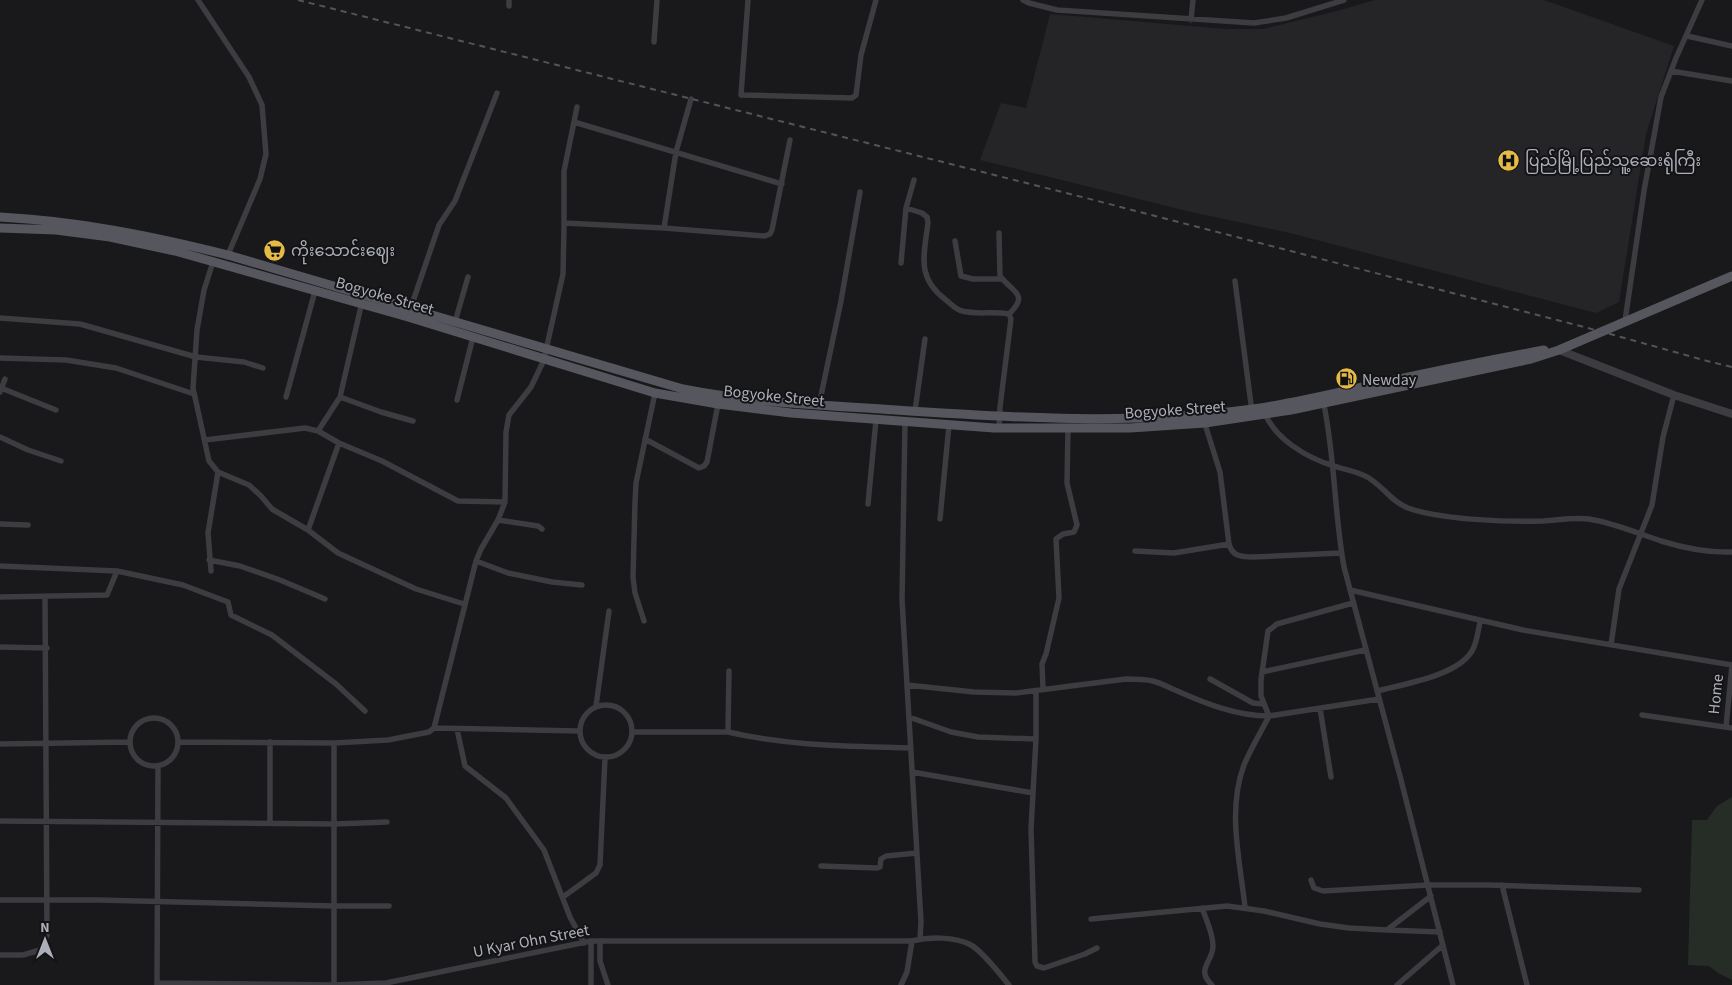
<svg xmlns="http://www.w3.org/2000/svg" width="1732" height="985" font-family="'Source Sans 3','Noto Sans Myanmar',sans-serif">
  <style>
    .built { fill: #252528 }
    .green { fill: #252d26 }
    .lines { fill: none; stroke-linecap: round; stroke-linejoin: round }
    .minor { stroke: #3c3c41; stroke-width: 5.5 }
    .tertiary { stroke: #3c3c41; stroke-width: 8 }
    .primary { stroke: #56575e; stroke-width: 9 }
    .rail { stroke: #53545a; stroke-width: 2; stroke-dasharray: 6 5; stroke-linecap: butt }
    .labels { text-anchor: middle; stroke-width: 4; stroke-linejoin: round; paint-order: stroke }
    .poi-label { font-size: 16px; fill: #acafb9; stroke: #141416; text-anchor: start }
    .street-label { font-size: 16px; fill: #acafb9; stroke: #141416 }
  </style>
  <rect width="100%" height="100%" fill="#19191b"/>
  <path class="built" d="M1375 0H1544L1674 46 1646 134 1619 302 1596 313 1290 233 1187 211 980 160 1001 103 1026 108 1050 14 1226 29H1263L1337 11Z"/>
  <path class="green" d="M1732 797V980L1718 973 1709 966 1688 965 1692 820H1707L1717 806Z"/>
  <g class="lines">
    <path class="minor" d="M198 0 249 77 262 105 266 154 260 179 227 257
      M509 0V6
      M748 0 741 95 852 98 856 95 861 55 876 0
      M1023 0 1029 3 1057 10 1254 23 1286 18 1344 0
      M1191 20 1193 0
      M1687 36 1732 46
      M654 42 657 0
      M1671 71 1732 81
      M574 122 782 184
      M906 208 922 213 927 217 928 223C924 255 916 278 946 300 951 304 956 310 962 311 977 315 994 311 1009 314L1011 319 1000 407 999 428
      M564 223 664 228 765 236 770 234 772 230 790 140
      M664 228 676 152 691 99
      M999 233 1000 276C1012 292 1030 294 1009 314
      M955 241 961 276 973 279H1002
      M901 263 906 208 914 180
      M1235 281 1252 412
      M410 310 439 225 455 201 497 93
      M0 318 80 324 196 357 244 362 263 368
      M1625 321 1644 191 1661 97 1676 58 1702 0
      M455 322 468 277
      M0 358 66 360 116 368 194 394
      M1 388 56 410
      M0 392 5 379
      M286 397 315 291
      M340 397 381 412 413 421
      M457 400 473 337
      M1323 400C1335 455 1334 512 1344 567L1400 776 1453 985
      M819 405 841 301 860 192
      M915 411 925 339
      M1264 412C1275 439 1307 458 1334 466 1343 469 1354 471 1363 475 1381 482 1389 501 1408 508 1441 520 1508 522 1543 521 1559 520 1574 517 1589 519 1614 523 1637 533 1661 541 1684 548 1708 553 1732 552
      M1204 421 1220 472 1229 544C1232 556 1241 557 1253 557L1341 553
      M905 422 902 600 921 922 920 939
      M318 431 340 397 362 302
      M0 437 28 450 61 461
      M645 439 699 468 704 466 707 462 718 404
      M205 440 305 428 318 431 339 443 382 461 458 501 505 502
      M218 472 249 485 261 496 272 509 308 530 338 553 416 589 464 604
      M868 504 876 420
      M940 519 949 425
      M498 520 538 526 542 529
      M0 524 28 525
      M308 530 339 443
      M1135 551 1174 553 1229 544
      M209 560 240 566 280 580 325 599
      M476 561 508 573 552 582 582 585
      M0 566 117 571 183 585 228 602 231 615 272 635 336 684 365 711
      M211 571 208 533 218 472 209 461 193 388 197 330 204 290 213 262
      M1350 590 1523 630 1732 665
      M0 597 107 595 117 571
      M644 621 635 593 633 577 635 502 636 483 655 393
      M1611 645 1619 589 1652 505 1663 437 1674 395
      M0 647 47 648
      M1262 672 1365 650
      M1210 679 1253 703 1264 704
      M907 685 974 692 1016 693 1126 679C1135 679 1144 679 1153 681 1161 683 1168 687 1175 690 1204 703 1236 716 1269 716L1379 699
      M1043 689 1042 664 1046 654 1059 598 1056 539 1063 534 1074 532 1077 525 1067 483 1068 428
      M1036 691V739L1031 829 1035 962 1037 966 1044 968 1085 954 1097 948
      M1377 691C1404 684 1457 676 1472 651 1477 643 1478 631 1480 622
      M580 731a26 26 0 1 1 52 0a26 26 0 1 1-52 0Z
      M596 706 609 611
      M1320 708 1331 777
      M1642 715 1732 728
      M1269 716 1261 696V680L1268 631 1277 624 1353 603
      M909 717 951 732 978 737 1036 739
      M130 742a24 24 0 1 1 48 0a24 24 0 1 1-48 0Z
      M1726 727 1732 665
      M434 728 579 731
      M457 729 465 766 506 798 544 850 570 917 584 943
      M633 732H728L729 671
      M728 732C788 746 849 746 910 748
      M178 742 334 743 388 740 429 732 434 728 476 561 481 549 498 520 505 502 506 432 509 415 531 387 544 360 546 350 563 274 564 227V171L577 107
      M0 744 129 742
      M912 772 1033 793
      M0 821 335 824 387 822
      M270 823V742
      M821 866 877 868 880 867 881 859 886 856 917 853
      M1311 880 1314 888 1323 891 1428 885H1490L1639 890
      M1502 885 1527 985
      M1431 896 1387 930 1440 932
      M563 897 596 873 600 865 605 758
      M0 900H99L334 906H389
      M1245 907C1240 861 1227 810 1244 765 1251 748 1261 732 1269 716
      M1202 908C1206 919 1213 933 1213 946 1213 962 1195 969 1212 985
      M1091 919 1227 906 1264 911 1320 924 1349 928 1387 930
      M591 941V985
      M600 941V961L608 985
      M0 955H23L40 950 47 935 45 597
      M157 983 334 985 386 983 591 941H912C928 937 955 936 971 945 982 951 1000 974 1009 985
      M157 985 158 767
      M334 985V743
      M901 985 907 972 912 941
      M1397 985 1443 945"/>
    <path class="tertiary" d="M1559 350 1674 395 1732 414"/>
    <path class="primary" d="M0 217C78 221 152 236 228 255L683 389C753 403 825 405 896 410 1014 418 1135 425 1253 409 1296 403 1339 392 1381 383 1435 371 1490 360 1544 350
      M0 228 56 230 110 237 175 251 408 317 655 393 718 404 791 413 994 428H1130L1205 423 1291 410 1531 359 1559 350 1732 276"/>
    <path class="rail" d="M298 0 1086 198 1603 332 1707 361 1732 367"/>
  </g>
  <defs>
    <symbol id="hospital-disc" viewBox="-11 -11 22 22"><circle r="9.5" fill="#e5ba46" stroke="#141416"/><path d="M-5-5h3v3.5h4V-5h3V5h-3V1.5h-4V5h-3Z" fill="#111"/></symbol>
    <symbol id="supermarket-disc" viewBox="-11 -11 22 22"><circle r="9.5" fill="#e5ba46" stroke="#141416"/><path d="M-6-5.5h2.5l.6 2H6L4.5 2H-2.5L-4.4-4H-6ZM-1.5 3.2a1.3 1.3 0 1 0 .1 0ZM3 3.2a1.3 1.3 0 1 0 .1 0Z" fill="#111"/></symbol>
    <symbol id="fuel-disc" viewBox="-11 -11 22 22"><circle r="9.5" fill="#e5ba46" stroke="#141416"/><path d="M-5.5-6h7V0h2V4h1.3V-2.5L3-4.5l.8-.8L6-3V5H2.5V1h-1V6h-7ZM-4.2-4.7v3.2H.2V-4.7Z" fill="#111"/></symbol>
  </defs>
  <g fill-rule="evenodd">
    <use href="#hospital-disc" x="1496" y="148" width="25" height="25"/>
    <use href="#supermarket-disc" x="262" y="238" width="25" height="25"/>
    <use href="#fuel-disc" x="1334" y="366" width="25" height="25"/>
  </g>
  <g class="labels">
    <g class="poi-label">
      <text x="1525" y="166">ပြည်မြို့ပြည်သူ့ဆေးရုံကြီး</text>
      <text x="291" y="256">ကိုးသောင်းဈေး</text>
      <text x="1362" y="385">Newday</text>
    </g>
    <g class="street-label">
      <text transform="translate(385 295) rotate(16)" y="6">Bogyoke Street</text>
      <text transform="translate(774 395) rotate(6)" y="6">Bogyoke Street</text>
      <text transform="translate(1175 409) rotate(-4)" y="6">Bogyoke Street</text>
      <text transform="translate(1715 694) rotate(-84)" y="6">Home</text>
      <text transform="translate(531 940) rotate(-11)" y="6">U Kyar Ohn Street</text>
    </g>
  </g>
  <g transform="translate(45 940)" stroke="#141416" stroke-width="4" paint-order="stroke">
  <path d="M0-4L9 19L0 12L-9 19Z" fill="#acafb9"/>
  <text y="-8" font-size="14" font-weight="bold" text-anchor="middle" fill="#acafb9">N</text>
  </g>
</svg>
